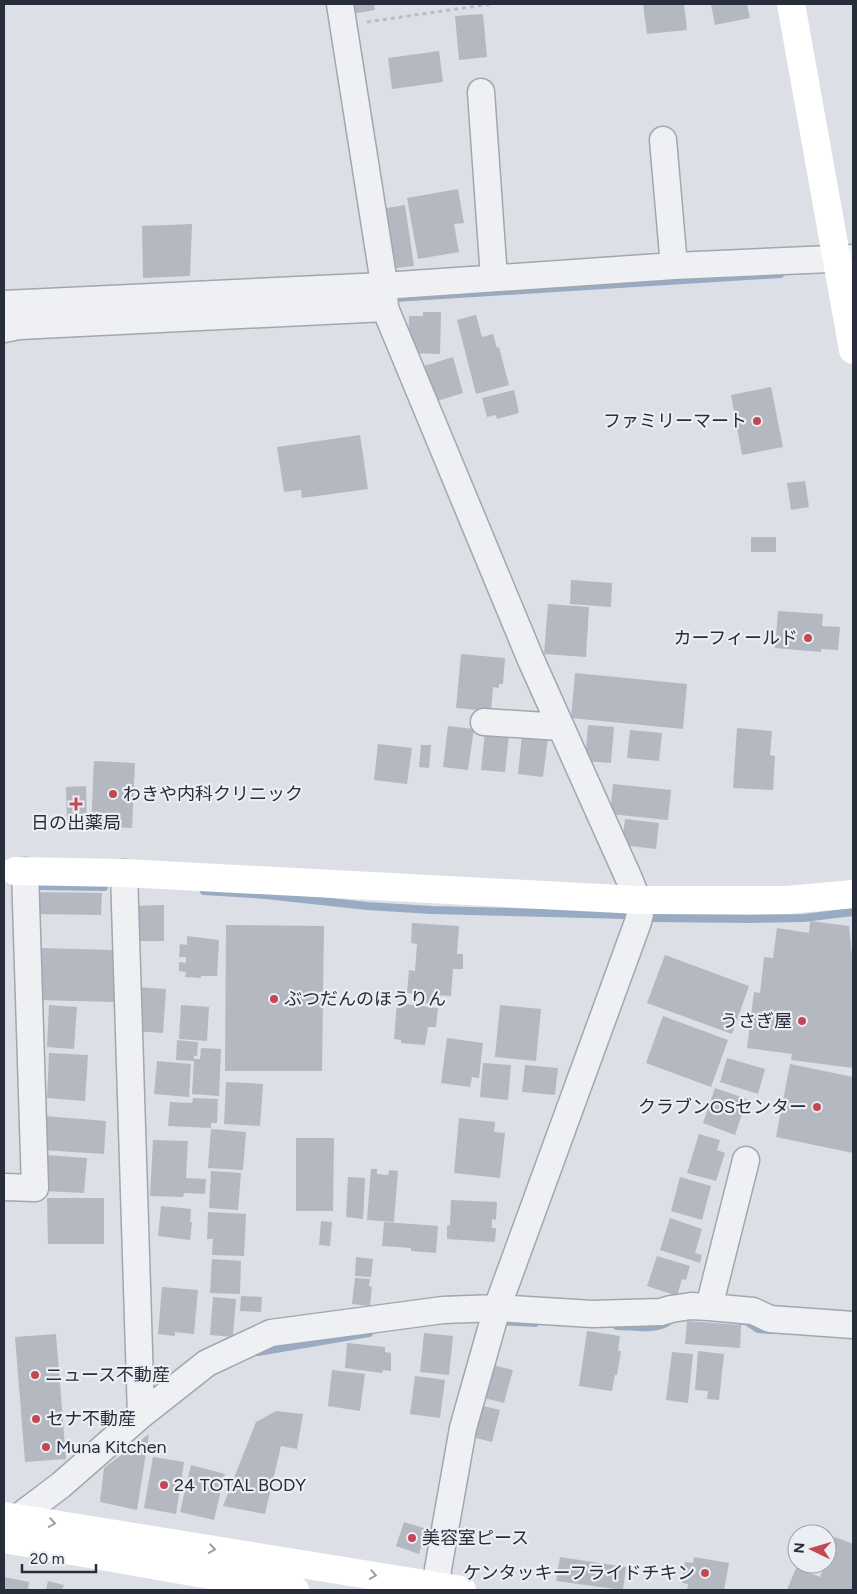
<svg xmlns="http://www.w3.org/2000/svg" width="857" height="1594" font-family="Figtree,'Noto Sans JP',sans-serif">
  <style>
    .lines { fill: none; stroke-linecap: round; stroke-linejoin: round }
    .stream { stroke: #99abc3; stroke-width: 8 }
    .building { fill: #b4b8c1 }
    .street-casing { stroke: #a2a6ae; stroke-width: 29 }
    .path { stroke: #babdc4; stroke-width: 3; stroke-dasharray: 4 4; stroke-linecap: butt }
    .street { stroke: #eef0f4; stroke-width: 26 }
    .secondary { stroke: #fff; stroke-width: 28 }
    .oneway { stroke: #9ea0a6 }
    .poi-dot { fill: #c34853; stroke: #ebeef3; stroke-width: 2 }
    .labels { text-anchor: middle; stroke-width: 4.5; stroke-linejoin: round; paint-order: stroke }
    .poi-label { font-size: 18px; fill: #272d3a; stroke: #ebeef3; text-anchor: start }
  </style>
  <rect width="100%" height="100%" fill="#dcdfe5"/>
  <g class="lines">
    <path class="stream" d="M395 298 780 274
      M39 886 104 887
      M204 891 266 895 367 906 432 910 626 915
      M650 918 751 919 803 918 853 912
      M497 1321 535 1323
      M741 1321H746L758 1329 770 1330
      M617 1326C633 1326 656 1331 669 1321
      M258 1352 369 1333"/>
  </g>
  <path class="building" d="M350 4H374L375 10 352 14Z
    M643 4H684L687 30 647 34Z
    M711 4H747L750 18 715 25Z
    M483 14 487 57 459 60 455 16Z
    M439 51 443 82 392 89 388 58Z
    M458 189 464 223 454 224 459 252 418 259 407 198Z
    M405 205 414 266 390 269 381 209Z
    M192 224 190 276 143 278 142 226Z
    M423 312H441L440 354 408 353 409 316H423Z
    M476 315 482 337 493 334 497 348 499 347 509 385 476 394 457 320Z
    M453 357 463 393 434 402 424 366Z
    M771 387 783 447 742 455 731 395Z
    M514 390 519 413 497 419 496 415 487 417 482 398Z
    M360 435 368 489 302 498 301 490 284 492 277 447Z
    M805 481 809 507 791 510 787 483Z
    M751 537H776V552H751Z
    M571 580 612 583 611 607 570 604Z
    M548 604 589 607 586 657 544 654Z
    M778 611 823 614 822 626 840 627 838 650 821 649V652L775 648Z
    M461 654 505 658 503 684H499V688L493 687 491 711 456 708Z
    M575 673 687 684 683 729 571 718Z
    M588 725 614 727 611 763 585 761Z
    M448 726 474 729 468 770 443 767Z
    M737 728 772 731 770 755 775 756 773 790 733 788Z
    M630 730 662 733 659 761 627 758Z
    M485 732 509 734 505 772 481 770Z
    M522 735 548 738 543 777 518 774Z
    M378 744 412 748 407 784 374 780Z
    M421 745H431L429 768 419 767Z
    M94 761 135 763 132 828 91 826Z
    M613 784 671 790 668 820 610 814Z
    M86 786 87 828H74V821H67L66 787Z
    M625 819 659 823 656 849 622 845Z
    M33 892 102 893 101 915 33 914Z
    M164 905V941H133L132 906Z
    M810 921 849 926 853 966V1068L791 1060 792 1054 747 1048 754 992 760 993 764 957 773 958 777 928 809 933Z
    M412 923 459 926 457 954H463V969H453L451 996 437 995 436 1004 421 1003 422 994 407 993 409 970 415 971 417 944 411 943Z
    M226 925 324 926 322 1071H225Z
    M187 936 219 940 217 976H201V978L185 977 186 972 179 971V962L186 963V957H179L180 944 187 945Z
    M39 948 116 950 115 1002 37 1000Z
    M665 955 749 986 732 1034 647 1003Z
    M136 987 166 989 163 1033 133 1031Z
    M397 1003 438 1008 436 1027H428L425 1045 401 1043V1040L394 1039Z
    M49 1005 77 1007 74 1049 47 1047Z
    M181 1005 209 1007 207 1041 179 1039Z
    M500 1005 541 1009 536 1061 495 1057Z
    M663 1016 728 1040 711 1087 646 1063Z
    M447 1038 483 1043 479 1078 472 1077 470 1087 441 1083Z
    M177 1040 198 1042 197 1056H194V1059H200L201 1048 221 1049 219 1096 192 1094 194 1061 176 1060Z
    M49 1053 88 1055 85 1101 47 1098Z
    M727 1058 765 1069 758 1094 720 1082Z
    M157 1061 191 1064 189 1097 154 1094Z
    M483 1063 511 1065 508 1100 480 1097Z
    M790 1064 853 1077V1153L776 1137Z
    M525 1065 558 1068 555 1095 522 1092Z
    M226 1082 263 1084 260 1126 224 1124Z
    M715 1088 747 1099 735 1135 703 1123Z
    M193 1098 218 1099 217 1123H211V1128L168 1126 170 1102 192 1103Z
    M44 1116 106 1121 104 1154 42 1150Z
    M459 1118 495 1122 494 1132 505 1133 500 1178 454 1173Z
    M211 1129 246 1132 243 1170 208 1168Z
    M699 1134 720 1140 717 1150 725 1153 716 1181 687 1173Z
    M296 1138H334L333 1211H296Z
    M153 1140 188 1141 186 1178 206 1179 205 1194 184 1193 183 1197 150 1196Z
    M45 1155 87 1158 84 1193 43 1191Z
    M371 1169H377V1174L388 1175 389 1170 398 1171 394 1222 367 1220Z
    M211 1171 241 1173 238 1210 209 1208Z
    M348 1177 365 1178 363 1219 346 1217Z
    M680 1177 711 1186 702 1220 671 1211Z
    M47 1198H104V1244H48Z
    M451 1200 497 1202 496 1220 492 1219V1228H496L495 1242 447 1239V1226L450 1225Z
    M161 1206 191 1209 190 1222H192L190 1240 158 1236Z
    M208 1212 246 1214 244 1256 212 1255 213 1239H207Z
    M670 1218 702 1229 695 1253 702 1255 700 1263 660 1250Z
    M321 1221 332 1222 330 1246 319 1245Z
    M384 1222 438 1226 436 1253 411 1251V1248L382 1246Z
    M657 1256 690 1266 686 1280 682 1279 677 1296 647 1286Z
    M356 1257 373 1259 371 1277 355 1276Z
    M212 1259 241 1261 240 1294 210 1293Z
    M355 1278 370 1279 369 1286 372 1287 370 1306 352 1304Z
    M162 1287 198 1290 194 1334 175 1332V1336L158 1334Z
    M241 1296 262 1297 261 1312 240 1311Z
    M213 1297 236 1299 233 1337 210 1335Z
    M687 1321 741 1325 740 1348 685 1344Z
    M587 1331 620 1336 618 1351H621L617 1375H615L612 1391 579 1386Z
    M424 1333 453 1336 449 1375 420 1372Z
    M56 1334 66 1459 25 1462 15 1337Z
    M347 1343 385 1347V1352L391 1353V1371L383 1370 382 1373 345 1368Z
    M698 1351 724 1354 719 1400 707 1399 708 1391 695 1390Z
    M672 1352 693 1354 688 1403 666 1400Z
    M489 1364 513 1370 504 1403 480 1397Z
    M332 1370 365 1374 360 1411 328 1406Z
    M415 1376 445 1380 440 1418 410 1414Z
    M475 1404 500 1410 492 1442 468 1436Z
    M276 1411 303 1414 297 1449 281 1446 265 1514 223 1506 256 1422Z
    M149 1434 137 1510 100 1502 104 1468Z
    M153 1457 184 1462 176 1514 144 1508Z
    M191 1465 225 1474 214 1520 180 1512Z
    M404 1522 427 1529 419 1554 396 1546Z
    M835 1537 853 1544V1590H787L796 1568 820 1577 825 1564H827V1559Z
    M560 1557 626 1567 623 1590 556 1581Z
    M694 1557 729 1563 724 1590H687L688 1584 682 1583 685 1562 693 1563Z
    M4 1577 29 1582 28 1590H4Z
    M48 1581 64 1585 62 1590H46Z"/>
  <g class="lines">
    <defs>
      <path id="street" d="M340 4 383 277 385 308 531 660 630 881 641 909 638 922 497 1308 463 1428 438 1569 437 1590
        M481 92 494 278
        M663 140 674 266
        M4 304 383 286 674 266 853 258
        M4 329 19 326 385 308
        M484 722 561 727
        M124 873 141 1415
        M4 1187 35 1188 25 871
        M709 1307 746 1160
        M4 1528 61 1485 141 1415 207 1363 271 1333 443 1310 497 1308 592 1314 661 1312 671 1309 691 1306 709 1307 753 1311 770 1319 853 1325"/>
    </defs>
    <use href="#street" class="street-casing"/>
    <path class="path" d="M367 22 491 4"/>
    <use href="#street" class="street"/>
    <path class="secondary" d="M791 4 853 350
      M15 871 124 873 639 900H787L853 894
      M4 1516 462 1590
      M4 1539 295 1590"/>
  </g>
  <defs><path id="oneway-chevron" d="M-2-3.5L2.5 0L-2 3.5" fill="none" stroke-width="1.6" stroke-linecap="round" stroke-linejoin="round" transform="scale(1.25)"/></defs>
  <g class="oneway">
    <use href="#oneway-chevron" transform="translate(52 1523) rotate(9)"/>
    <use href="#oneway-chevron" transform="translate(212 1549) rotate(9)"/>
    <use href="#oneway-chevron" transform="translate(373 1575) rotate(9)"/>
  </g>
  <g class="poi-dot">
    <circle cx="757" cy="421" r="5"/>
    <circle cx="808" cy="638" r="5"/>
    <circle cx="113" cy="794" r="5"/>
    <path d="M73.5 796.5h5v5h5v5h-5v5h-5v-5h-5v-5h5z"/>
    <circle cx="274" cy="999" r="5"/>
    <circle cx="802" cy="1021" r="5"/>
    <circle cx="817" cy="1107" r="5"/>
    <circle cx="35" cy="1375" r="5"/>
    <circle cx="36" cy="1419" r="5"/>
    <circle cx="46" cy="1447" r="5"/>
    <circle cx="164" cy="1485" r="5"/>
    <circle cx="412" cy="1538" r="5"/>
    <circle cx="705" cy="1573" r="5"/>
  </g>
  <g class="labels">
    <g class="poi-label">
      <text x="747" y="427" text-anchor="end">ファミリーマート</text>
      <text x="798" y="644" text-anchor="end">カーフィールド</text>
      <text x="123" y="800">わきや内科クリニック</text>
      <text x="76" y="829" text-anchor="middle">日の出薬局</text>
      <text x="284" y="1005">ぶつだんのほうりん</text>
      <text x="792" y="1027" text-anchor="end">うさぎ屋</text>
      <text x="807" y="1113" text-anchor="end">クラブンOSセンター</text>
      <text x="45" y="1381">ニュース不動産</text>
      <text x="46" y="1425">セナ不動産</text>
      <text x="56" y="1453">Muna Kitchen</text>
      <text x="174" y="1491">24 TOTAL BODY</text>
      <text x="422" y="1544">美容室ピース</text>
      <text x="695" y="1579" text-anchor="end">ケンタッキーフライドチキン</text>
    </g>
  </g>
  <rect width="857" height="1594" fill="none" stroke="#272d3a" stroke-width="10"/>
  <g transform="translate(812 1549) rotate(275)"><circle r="24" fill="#ebeef3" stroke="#9da1a9"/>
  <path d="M0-4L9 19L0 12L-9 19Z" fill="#c34853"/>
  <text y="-8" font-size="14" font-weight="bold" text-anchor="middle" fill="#272d3a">N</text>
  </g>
  <path d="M22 1564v8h74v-8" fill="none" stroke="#272d3a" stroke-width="2.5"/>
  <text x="30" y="1564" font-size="15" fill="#272d3a" stroke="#ebeef3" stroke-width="4" paint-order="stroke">20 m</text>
</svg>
